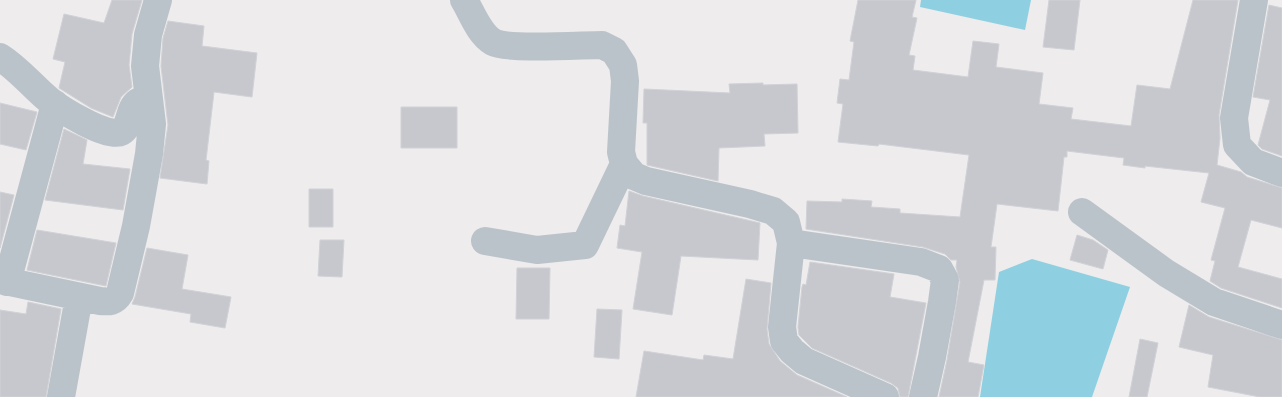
<svg xmlns="http://www.w3.org/2000/svg" width="1282" height="397" font-family="'Archivo Narrow',sans-serif">
  <style>
    .water { fill: #8ed0e1 }
    .building { fill: #c7c8ce; stroke: #d0d2d7 }
    .lines { fill: none; stroke-linecap: round; stroke-linejoin: round }
    .minor { stroke: #bbc3ca; stroke-width: 28 }
  </style>
  <rect width="100%" height="100%" fill="#eeecec"/>
  <path class="water" d="M921 0H1031L1025 30 920 7Z
    M1032 259 1130 287 1092 397H980L999 272Z"/>
  <path class="building" d="M112 0H142L132 34 129 65 132 87 121 97 113 117 91 108 59 88 65 62 53 59 64 14 104 23Z
    M858 0H916L912 17 917 18 909 55 915 56 913 70 968 77 973 41 999 44 996 67 1043 73 1039 104 1073 108 1071 119 1131 126 1137 85 1170 89 1193 0H1238L1219 115 1220 138 1217 165 1241 172 1247 177 1282 188V228L1251 220 1238 267 1282 279V308L1221 288 1210 281 1215 261 1211 260 1225 208 1201 202 1209 173 1145 166V168L1123 165 1124 158 1067 151V157H1064L1058 211 997 204 991 247H996L995 280H984L968 362 984 365 978 397H939L947 360 960 282 956 267 957 260H951L945 254 923 247 806 229 807 201 842 202V199L872 201 871 207 900 209V213L960 217 969 155 879 144 878 146 838 142 843 104 837 103 840 79 849 80 854 42 850 41Z
    M1049 0H1080L1074 50 1043 47Z
    M1269 5 1282 8V156L1262 149 1258 145 1270 100 1253 97Z
    M168 21 204 26 202 46 257 53 252 97 214 92 206 160 209 161 207 184 160 178 168 125 161 66 163 38Z
    M763 83V85L797 84 798 133 764 134 765 146 719 148 718 181 647 165V123H643L644 89 730 93 729 84Z
    M0 103 37 112 26 150 0 144Z
    M401 107H457V148H401Z
    M64 129 87 140 83 164 130 169 123 210 45 200Z
    M309 189H333V227H309Z
    M629 191 643 196 760 223 758 260 681 256 672 315 633 309 642 252 617 248 620 225 625 226Z
    M0 192 14 195 0 248Z
    M37 230 116 243 106 286 27 270Z
    M1077 235 1093 240 1108 250 1103 269 1070 260Z
    M320 240H344L342 277 318 276Z
    M147 248 188 255 182 289 231 297 225 328 190 322 191 314 132 304 135 297Z
    M810 262 894 274 890 297 926 303 908 397H900L898 388 891 383 812 348 799 335 798 327 802 287 803 284 806 285Z
    M517 268H550L549 319H516Z
    M746 279 771 283 767 329 769 344 780 361 797 375 847 397H636L644 351 703 360 704 355 733 359Z
    M28 302 61 309 46 397H0V310L26 314Z
    M1189 305 1209 317 1282 340V397H1260L1208 387 1213 355 1179 347Z
    M597 309 622 310 619 359 594 357Z
    M1140 339 1158 343 1147 397H1129Z"/>
  <g class="lines">
    <path class="minor" d="M464 0C472 13 479 34 493 42 507 50 582 45 602 45L614 51 623 65 625 81 621 152 624 164 634 176 646 181 750 204 773 211 786 222 791 243 782 327 784 341 792 351 804 361 885 397
      M1254 0 1234 118 1237 145 1253 162 1282 173
      M0 57C19 69 32 86 49 100 60 109 108 139 121 132 131 127 128 109 138 102 141 100 145 99 148 97
      M1082 212 1166 273 1214 302 1282 325
      M485 241 537 250 585 245 624 164
      M791 243 921 262 939 269 945 280 942 302 932 357 923 397
      M0 280 100 301C109 302 115 302 120 293L136 226 149 154 152 124 145 66 148 35 158 0
      M7 282 55 104
      M61 397 79 297"/>
  </g>
</svg>
